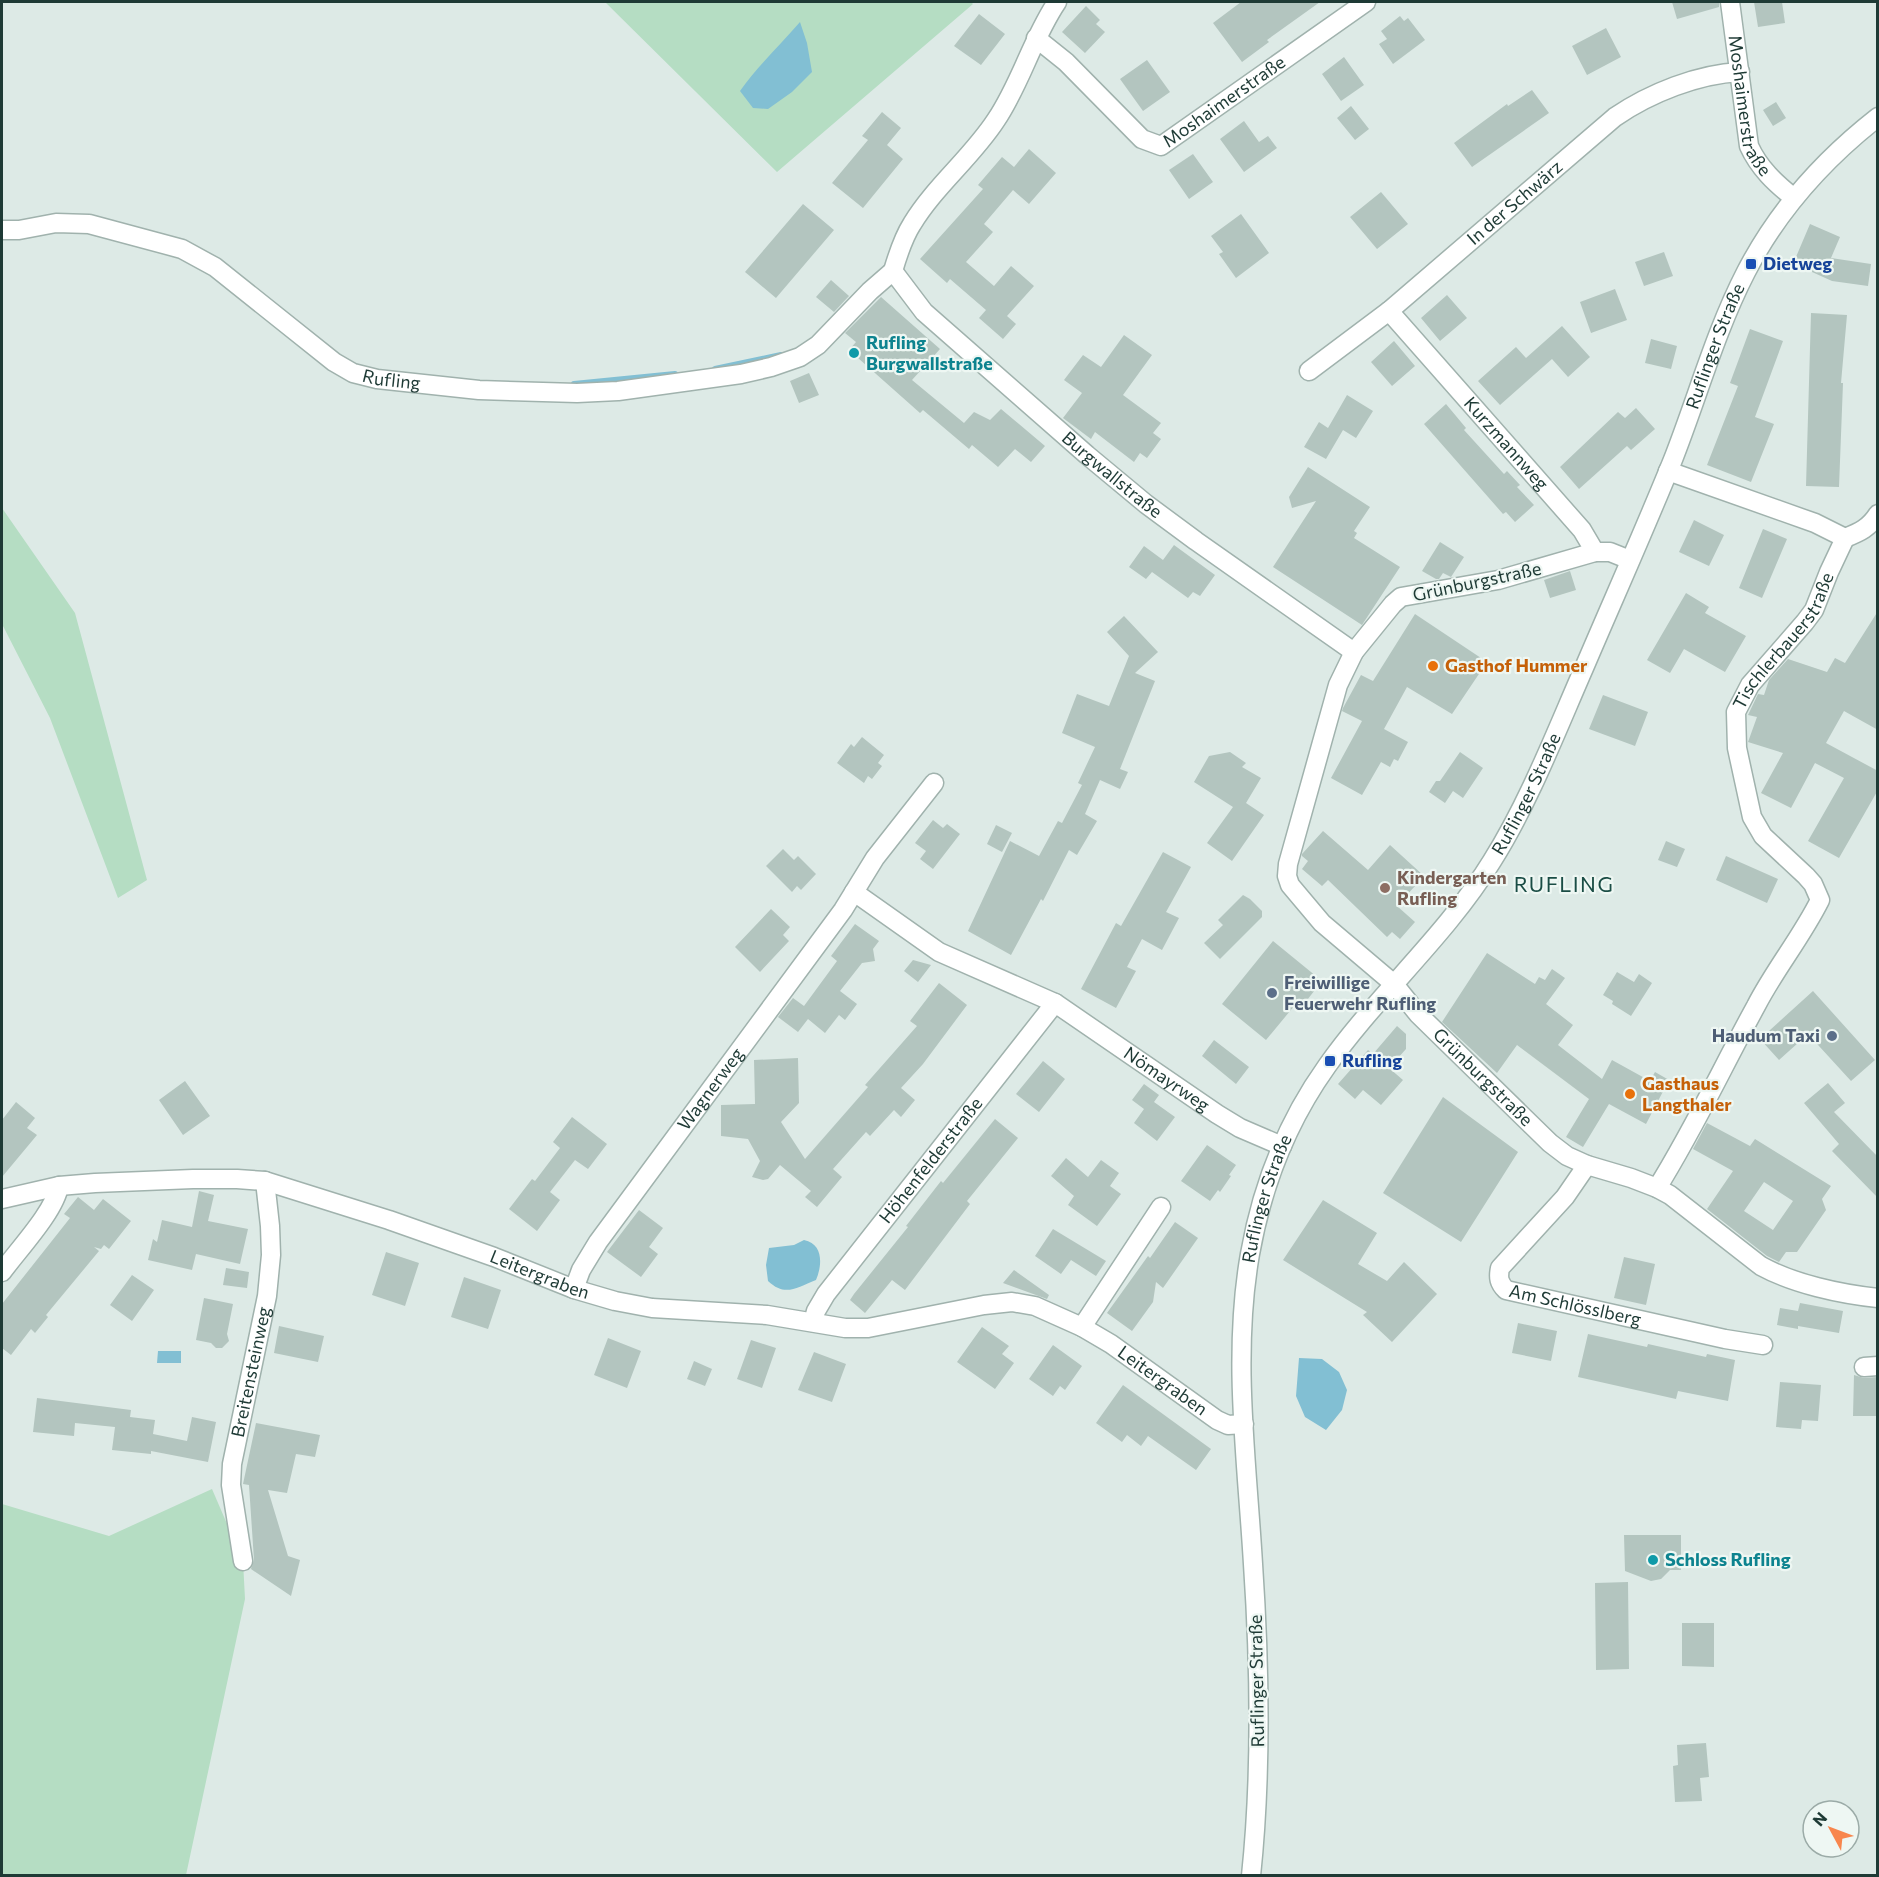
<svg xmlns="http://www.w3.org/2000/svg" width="1879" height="1877" font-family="Commissioner,sans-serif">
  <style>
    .green { fill: #b5ddc3 }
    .water { fill: #82bfd3 }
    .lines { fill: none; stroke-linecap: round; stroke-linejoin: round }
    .stream { stroke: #82bfd3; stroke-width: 6 }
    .building { fill: #b3c5bf; fill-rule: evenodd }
    .minor-casing { stroke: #a0b2ad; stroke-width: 21 }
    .tertiary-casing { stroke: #a0b2ad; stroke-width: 21 }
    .minor { stroke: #fff; stroke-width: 18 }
    .tertiary { stroke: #fff; stroke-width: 18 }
    .transit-dot { fill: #1a4fb4; stroke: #eef7f3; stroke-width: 2 }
    .culture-dot { fill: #0f9aa8; stroke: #eef7f3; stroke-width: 2 }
    .food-dot { fill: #e8710a; stroke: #eef7f3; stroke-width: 2 }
    .education-dot { fill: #8d6e63; stroke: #eef7f3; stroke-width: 2 }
    .service-dot { fill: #5c6f8a; stroke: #eef7f3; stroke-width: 2 }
    .labels { text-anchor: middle; stroke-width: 4.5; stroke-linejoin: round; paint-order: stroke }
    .street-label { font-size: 18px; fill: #1e3a35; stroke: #eef7f3 }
    .transit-label { font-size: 18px; font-weight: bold; fill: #164399; stroke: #eef7f3; text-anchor: start }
    .culture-label { font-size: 18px; font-weight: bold; fill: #0d838f; stroke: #eef7f3; text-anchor: start }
    .food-label { font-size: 18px; font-weight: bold; fill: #c56008; stroke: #eef7f3; text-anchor: start }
    .education-label { font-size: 18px; font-weight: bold; fill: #785e54; stroke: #eef7f3; text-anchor: start }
    .service-label { font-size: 18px; font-weight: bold; fill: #4e5e75; stroke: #eef7f3; text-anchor: start }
    .quarter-label { font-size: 21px; letter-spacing: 1.5px; fill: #1a4d45; stroke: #eef7f3 }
  </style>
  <rect width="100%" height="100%" fill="#ddeae6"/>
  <path class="green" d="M605 2H971L973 4 777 172Z
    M2 508 75 613 147 880 118 898 50 718 2 624Z
    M212 1489 243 1561 245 1599 186 1875H2V1504L109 1536Z"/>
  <path class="water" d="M800 22 807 43 812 72 792 92 768 109 753 108 740 91C758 66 780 45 800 22Z
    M804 1240C824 1244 822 1266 816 1280 796 1288 785 1297 768 1281L766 1265 769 1248 794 1245Z
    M158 1351H181V1363H157Z
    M1299 1358 1322 1359 1339 1372 1347 1390 1342 1410 1326 1430 1305 1417 1296 1396Z"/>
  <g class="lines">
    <path class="stream" d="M715 369 781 355
      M574 384 675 374"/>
  </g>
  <path class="building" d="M1241 2H1320L1267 40 1269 42 1242 62 1213 23Z
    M1672 2H1719V7L1677 19Z
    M1754 2H1782L1785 23 1758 27Z
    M1086 6 1100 20 1096 24 1105 32 1085 53 1062 32Z
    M979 14 1005 34 981 65 954 46Z
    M1400 16 1404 21 1408 18 1425 40 1393 64 1379 44 1387 39 1381 31Z
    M1606 28 1621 57 1587 75 1572 46Z
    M1344 57 1364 85 1341 101 1322 74Z
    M1147 60 1170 92 1143 111 1120 79Z
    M1532 90 1549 113 1472 167 1454 143 1507 104 1508 106Z
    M1776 102 1786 118 1773 126 1763 110Z
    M1351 106 1369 129 1355 140 1337 118Z
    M882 112 901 128 887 145 903 159 863 208 832 183 868 140 862 136Z
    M1244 121 1259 142 1268 136 1277 148 1244 172 1220 139Z
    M1029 149 1056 173 1029 204 1013 190 984 224 993 232 966 262 994 286 1011 266 1034 286 1007 316 1016 324 1003 339 979 318 986 310 950 279 947 283 920 259 983 189 978 185 1002 157 1014 167Z
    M1193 154 1213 182 1189 199 1169 170Z
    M1381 192 1408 224 1377 249 1350 217Z
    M803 204 834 230 776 298 745 272Z
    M1241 214 1269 253 1236 278 1219 254 1223 252 1211 236Z
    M1810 224 1840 237 1831 258 1871 264 1868 286 1832 281 1812 272V263L1809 271 1793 264Z
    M1664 252 1673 276 1644 286 1635 262Z
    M831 280 849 296 834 312 816 297Z
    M1615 289 1627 320 1591 333 1580 302Z
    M1447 295 1467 318 1440 341 1421 318Z
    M881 297 940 349 912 380 964 423 974 412 990 420 1001 409 1045 446 1031 462 1015 449 998 467 972 445 969 449 923 410 920 413 849 350 856 342 845 333Z
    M1811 313 1847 315 1841 383H1843L1839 487 1806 486Z
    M1562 326 1590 357 1568 377 1552 359 1500 405 1478 381 1516 347 1526 358Z
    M1750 329 1783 341 1755 417 1774 424 1751 482 1707 465 1738 386 1730 383Z
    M1124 335 1152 355 1123 395 1161 423 1153 433 1161 439 1147 458 1140 453 1134 462 1095 432 1091 439 1063 418 1082 393 1064 380 1083 355 1101 367Z
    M1651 339 1677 346 1671 369 1645 363Z
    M1394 341 1415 366 1392 386 1371 362Z
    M809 373 819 395 799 403 790 381Z
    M1347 395 1373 411 1356 438 1343 430 1326 459 1304 447 1319 422 1328 428Z
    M1446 404 1466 428 1464 430 1504 474 1507 471 1520 485 1517 487 1534 505 1515 522 1506 512 1503 514 1424 424Z
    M1636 408 1655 429 1631 450 1627 446 1579 489 1560 467 1618 412 1625 418Z
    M1308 467 1370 507 1354 531 1357 533 1354 538 1400 567 1362 625 1273 567 1316 501 1292 508 1289 497Z
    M1694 520 1724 535 1709 566 1679 552Z
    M1763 529 1787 539 1762 598 1739 588Z
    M1440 542 1464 557 1451 577 1443 573 1439 579H1436L1422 571Z
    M1174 545 1215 575 1200 596 1193 592 1188 598 1152 572 1146 579 1129 567 1144 546 1163 560Z
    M1570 571 1576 590 1550 598 1544 580Z
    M1686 593 1709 607 1705 613 1746 636 1725 672 1684 649 1670 673 1647 660Z
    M1878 611V730L1844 711 1826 743 1878 771V790L1839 858 1808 841 1844 778 1815 763 1791 808 1761 793 1783 753 1748 742 1757 717 1748 715 1758 694 1764 695 1769 680 1788 659 1827 672 1835 658 1845 663Z
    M1415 614 1487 662 1452 714 1407 687 1384 729 1408 742 1398 761 1394 759 1390 767 1381 762 1362 795 1331 778 1362 721 1342 711 1343 708 1361 675 1373 681Z
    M1124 616 1158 652 1135 673 1155 681 1120 769 1128 772 1120 789 1100 780 1085 814 1097 821 1077 855 1069 850 1043 901 1041 899 1011 955 968 931 1010 841 1039 856 1058 821 1062 823 1082 785 1078 783 1095 747 1062 733 1077 694 1109 706 1129 656 1107 632Z
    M1603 695 1648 712 1635 746 1589 729Z
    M862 737 884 755 878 763 882 766 872 779 868 776 864 783 837 763 851 744 854 747Z
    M1230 752 1246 763 1242 767 1261 778 1246 803 1264 815 1232 861 1207 843 1233 807 1194 782 1209 756Z
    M1460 752 1483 768 1463 798 1453 791 1445 803 1429 792 1436 781H1440Z
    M933 820 943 828 947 824 960 834 933 869 920 859 926 851 915 843Z
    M996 825 1012 833 1002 852 987 844Z
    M1323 831 1368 870 1390 845 1424 876 1397 906 1415 922 1400 939 1392 932 1387 937 1328 880 1322 886 1302 869 1308 861 1302 856V854Z
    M1666 841 1685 849 1677 867 1658 860Z
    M783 849 794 860 798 856 816 874 801 890 797 886 792 892 766 866Z
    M1163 852 1191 867 1166 912 1179 918 1162 950 1142 939 1127 967 1136 971 1116 1008 1081 989 1116 923 1121 926Z
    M1726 856 1778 879 1767 903 1716 880Z
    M1243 895 1250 899 1262 911V917L1220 959 1204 943 1223 925 1218 920Z
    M771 909 790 927 783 935 789 941 760 972 735 947Z
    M855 924 879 941 873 949 875 961 862 963 840 991 857 1004 845 1020 839 1015 825 1033 808 1019 798 1032 778 1017 793 998 804 1006 837 961 831 956Z
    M1273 941 1322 981 1300 1009 1295 1005 1266 1040 1222 1004Z
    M1487 953 1535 984 1539 977 1545 980 1552 969 1565 978 1546 1004 1573 1025 1558 1045 1602 1079 1612 1060 1650 1081 1655 1072 1669 1080 1646 1124 1609 1104 1583 1147 1566 1137 1589 1099 1517 1045 1497 1073 1442 1022Z
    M913 960 931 965 918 982 904 971Z
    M1617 972 1634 982 1639 974 1652 983 1631 1016 1612 1004 1613 1001 1603 995Z
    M939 983 967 1005 923 1064 901 1088 915 1100 901 1117 894 1110 870 1136 866 1132 833 1169 842 1177 817 1207 805 1197 811 1191 780 1165 768 1179 763 1180 752 1177 760 1161 748 1139 721 1136V1105L755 1104 754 1060 798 1058 799 1103 781 1122 805 1159 868 1087 865 1085 917 1026 910 1021Z
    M1813 991 1875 1060 1851 1081 1808 1034 1779 1060 1760 1039Z
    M1397 1026 1406 1034V1049L1389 1068 1403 1080 1381 1105 1363 1090 1355 1099 1338 1084 1368 1050 1373 1054Z
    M1214 1040 1249 1067 1236 1084 1202 1056Z
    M1043 1061 1065 1079 1039 1112 1016 1094Z
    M185 1081 210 1116 183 1135 159 1100Z
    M1828 1083 1845 1103 1834 1112 1878 1157V1198L1832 1151 1839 1144 1804 1103Z
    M1144 1084 1159 1095 1154 1102 1175 1117 1157 1141 1134 1123 1144 1109 1132 1100Z
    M1443 1097 1518 1152 1461 1242 1383 1193Z
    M16 1102 35 1118 27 1128 37 1135 2 1177V1120Z
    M572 1117 607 1144 588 1169 575 1160 550 1192 560 1200 537 1231 509 1209 532 1179 535 1181 560 1148 553 1142Z
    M995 1119 1018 1138 967 1201 970 1204 905 1290 892 1280 865 1313 850 1300 854 1294 908 1227 906 1226 941 1181 943 1183Z
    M1707 1123 1750 1146 1755 1139 1831 1186 1822 1199 1826 1210 1797 1252H1786L1779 1262 1767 1256 1707 1209 1733 1171 1693 1149ZM1764 1182 1793 1201 1773 1230 1744 1211Z
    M1207 1145 1236 1165 1229 1175 1231 1176 1220 1192 1218 1190 1210 1201 1181 1181Z
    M1066 1158 1088 1177 1101 1160 1119 1173 1110 1186 1121 1194 1097 1226 1068 1205 1074 1196 1051 1176Z
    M199 1191 214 1195 208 1221 248 1229 240 1264 196 1254 192 1270 148 1260 153 1239 157 1242 162 1220 192 1227Z
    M78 1197 94 1210 103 1199 131 1221 109 1249 104 1245 101 1249 94 1247 99 1251 46 1315 48 1317 35 1333 31 1329 11 1355 2 1348V1304L70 1218 64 1214Z
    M1323 1200 1377 1233 1358 1264 1387 1281 1404 1262 1437 1294 1392 1342 1363 1315 1367 1312 1283 1260Z
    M639 1210 663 1228 649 1247 658 1254 641 1277 607 1252Z
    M1175 1222 1198 1238 1163 1288 1156 1282 1153 1302 1132 1331 1107 1313 1148 1256 1150 1258Z
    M1053 1229 1106 1261 1096 1276 1071 1260 1061 1274 1035 1256Z
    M386 1252 419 1263 405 1306 372 1295Z
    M1624 1257 1655 1264 1646 1305 1614 1298Z
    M226 1268 249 1272 247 1288 223 1285Z
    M1014 1270 1049 1295 1047 1299 1003 1283Z
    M132 1275 154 1290 132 1321 110 1305Z
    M464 1277 501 1290 488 1329 451 1317Z
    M204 1298 233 1304 227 1334 229 1341 222 1348H216L211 1343 196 1340Z
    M1800 1303 1843 1311 1839 1333 1798 1326V1329L1777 1325 1780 1308 1798 1311Z
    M1518 1323 1557 1331 1551 1361 1512 1353Z
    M279 1326 324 1336 318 1362 274 1353Z
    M982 1327 1009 1346 1002 1354 1014 1363 995 1389 957 1362Z
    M1588 1334 1647 1347 1648 1344 1706 1357 1707 1354 1735 1360 1728 1401 1678 1391 1676 1399 1578 1377Z
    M608 1338 641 1351 627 1388 594 1375Z
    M751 1340 776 1348 762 1388 737 1379Z
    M1053 1345 1082 1366 1065 1390 1060 1386 1053 1396 1029 1379Z
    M814 1352 846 1364 832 1402 798 1390Z
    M694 1361 712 1369 705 1386 687 1379Z
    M1854 1375 1864 1378 1878 1377V1416H1853Z
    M1780 1382 1821 1385 1818 1421 1802 1420 1801 1429 1776 1427Z
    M1123 1385 1211 1449 1196 1470 1148 1436 1141 1446 1127 1435 1122 1442 1096 1423Z
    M37 1398 131 1410 130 1417 155 1420 153 1434 187 1441 192 1417 216 1422 208 1462 151 1451V1454L112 1450 115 1427 75 1423 74 1436 33 1432Z
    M256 1423 320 1435 315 1457 296 1454 287 1493 268 1490 288 1556 300 1560 291 1596 251 1569 254 1560 249 1485 243 1484Z
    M1624 1535H1681V1570H1670L1661 1579 1651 1581 1625 1571Z
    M1628 1582 1629 1669 1596 1670 1595 1583Z
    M1682 1623H1714V1667L1682 1666Z
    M1706 1743 1709 1777 1700 1778 1702 1801 1675 1802 1673 1766 1678 1765 1677 1745Z"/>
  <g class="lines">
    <defs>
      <g id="minor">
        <path id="s1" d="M1730 2 1749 146C1759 168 1775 183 1794 198"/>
        <path id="s2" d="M1036 38 1066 62 1142 139 1161 146 1366 2"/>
        <path id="s3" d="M2 230H19L56 223 89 224 182 249 215 267 334 362 353 373 377 379 479 390 577 393 618 391 741 374 771 367 800 357 818 345 870 291 893 271 924 312 1087 455 1146 504 1196 541 1354 652"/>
        <path d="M893 271C898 254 903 238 912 224 935 186 972 157 996 120 1021 83 1032 39 1057 2"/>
        <path id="s4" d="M1389 311 1582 530 1595 552H1610L1630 560"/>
        <path id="s5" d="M1309 371 1389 311 1615 117C1650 93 1698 74 1740 72"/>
        <path d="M1845 538C1860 532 1869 528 1878 514"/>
        <path id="s6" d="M1595 552 1498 580 1401 597 1393 604 1354 652 1338 685 1288 864 1287 876 1290 885 1322 923 1394 984 1418 1014 1550 1143 1567 1156 1587 1165 1631 1178 1657 1188 1670 1195 1761 1266C1794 1284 1840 1294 1878 1298"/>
        <path id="s7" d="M854 892 939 952 1055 1003 1217 1114 1240 1128 1282 1146"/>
        <path id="s8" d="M1587 1165 1565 1197 1500 1268C1498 1278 1499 1283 1506 1290L1725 1339 1763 1345"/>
        <path id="s9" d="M1657 1188C1694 1129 1723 1066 1756 1006 1775 969 1801 938 1820 900L1813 884 1806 876 1763 836 1752 817 1737 748 1736 712 1750 685 1805 622 1814 610 1829 572 1845 538 1815 523 1668 471"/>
        <path id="s10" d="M2 1199 59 1186 95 1183 193 1179H237L265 1181 389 1220 494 1257 574 1289 615 1301 652 1308 767 1315 845 1328H868L984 1305 1012 1302 1035 1306 1082 1327 1111 1344 1217 1420 1228 1425 1244 1424"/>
        <path d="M2 1272C18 1250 55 1211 59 1186"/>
        <path id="s11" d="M574 1289 581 1270 598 1242 843 910 875 858 934 783"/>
        <path id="s12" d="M813 1322 816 1311 826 1294 1055 1003"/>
        <path d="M1082 1327 1161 1207"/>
        <path d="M1864 1367 1878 1366"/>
        <path id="s13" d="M243 1561 231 1485 232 1464 267 1296 271 1255 270 1226 265 1181"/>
      </g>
      <g id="tertiary">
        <path id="s14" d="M1251 1876C1262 1772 1260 1668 1253 1564 1247 1461 1232 1356 1250 1254 1262 1186 1287 1122 1327 1066 1377 995 1446 936 1492 861 1529 802 1556 732 1584 668 1613 600 1644 531 1672 462 1697 399 1715 332 1746 272 1778 210 1823 160 1878 117"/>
      </g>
    </defs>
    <use href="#minor" class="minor-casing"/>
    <use href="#tertiary" class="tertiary-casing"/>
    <use href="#minor" class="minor"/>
    <use href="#tertiary" class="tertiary"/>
  </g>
  <g class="transit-dot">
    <rect x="1745" y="258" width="12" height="12" rx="3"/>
    <rect x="1324" y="1055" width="12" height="12" rx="3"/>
  </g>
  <g class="culture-dot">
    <circle cx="854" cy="353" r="6"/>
    <circle cx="1653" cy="1560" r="6"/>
  </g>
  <g class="food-dot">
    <circle cx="1433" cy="666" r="6"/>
    <circle cx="1630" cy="1094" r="6"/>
  </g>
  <circle class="education-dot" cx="1385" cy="888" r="6"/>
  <g class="service-dot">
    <circle cx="1272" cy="993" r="6"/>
    <circle cx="1832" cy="1036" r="6"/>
  </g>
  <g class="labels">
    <g class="street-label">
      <text dy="6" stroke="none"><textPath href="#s2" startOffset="244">Moshaimerstraße</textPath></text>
      <text dy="6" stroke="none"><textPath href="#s1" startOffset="106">Moshaimerstraße</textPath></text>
      <text dy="6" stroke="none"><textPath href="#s5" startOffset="266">In der Schwärz</textPath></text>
      <text dy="6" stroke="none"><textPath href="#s14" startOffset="1653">Ruflinger Straße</textPath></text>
      <text dy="6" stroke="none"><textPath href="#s3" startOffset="435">Rufling</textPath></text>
      <text dy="6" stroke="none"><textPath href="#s4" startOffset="177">Kurzmannweg</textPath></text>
      <text dy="6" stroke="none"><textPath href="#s3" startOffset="1275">Burgwallstraße</textPath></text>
      <text transform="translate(1477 582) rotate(-12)" y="6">Grünburgstraße</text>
      <text dy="6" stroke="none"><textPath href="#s9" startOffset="633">Tischlerbauerstraße</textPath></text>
      <text dy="6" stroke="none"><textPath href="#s14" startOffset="1167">Ruflinger Straße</textPath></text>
      <text dy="6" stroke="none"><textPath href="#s6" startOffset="789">Grünburgstraße</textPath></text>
      <text dy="6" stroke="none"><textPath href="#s7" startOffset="366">Nömayrweg</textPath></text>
      <text dy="6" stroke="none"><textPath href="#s11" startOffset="243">Wagnerweg</textPath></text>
      <text dy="6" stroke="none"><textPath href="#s12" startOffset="201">Höhenfelderstraße</textPath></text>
      <text dy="6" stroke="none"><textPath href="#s14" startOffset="681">Ruflinger Straße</textPath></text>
      <text dy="6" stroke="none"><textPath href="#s10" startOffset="555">Leitergraben</textPath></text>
      <text dy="6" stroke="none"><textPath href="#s8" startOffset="230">Am Schlösslberg</textPath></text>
      <text dy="6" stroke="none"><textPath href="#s13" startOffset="192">Breitensteinweg</textPath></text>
      <text dy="6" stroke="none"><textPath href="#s10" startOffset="1208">Leitergraben</textPath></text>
      <text transform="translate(1257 1681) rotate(-91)" y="6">Ruflinger Straße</text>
    </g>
    <g class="transit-label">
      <text x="1763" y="270">Dietweg</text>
      <text x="1342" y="1067">Rufling</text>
    </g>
    <g class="culture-label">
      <text x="866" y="349">Rufling<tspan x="866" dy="21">Burgwallstraße</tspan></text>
      <text x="1665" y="1566">Schloss Rufling</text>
    </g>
    <g class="food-label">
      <text x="1445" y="672">Gasthof Hummer</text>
      <text x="1642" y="1090">Gasthaus<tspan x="1642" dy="21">Langthaler</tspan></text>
    </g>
    <g class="education-label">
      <text x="1397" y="884">Kindergarten<tspan x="1397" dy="21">Rufling</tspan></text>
    </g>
    <g class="service-label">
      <text x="1284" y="989">Freiwillige<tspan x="1284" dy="21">Feuerwehr Rufling</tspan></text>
      <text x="1820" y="1042" text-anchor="end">Haudum Taxi</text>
    </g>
    <g class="quarter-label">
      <text x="1564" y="892">RUFLING</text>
    </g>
  </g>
  <rect width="1879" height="1877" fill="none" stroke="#1e3a35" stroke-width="6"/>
  <g transform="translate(1831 1829) rotate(311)"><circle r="28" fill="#eef7f3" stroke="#9baba7" stroke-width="1.5"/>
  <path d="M0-4.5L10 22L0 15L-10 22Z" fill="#f8864d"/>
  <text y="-9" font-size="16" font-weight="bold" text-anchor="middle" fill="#1e3a35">N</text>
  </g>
</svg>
